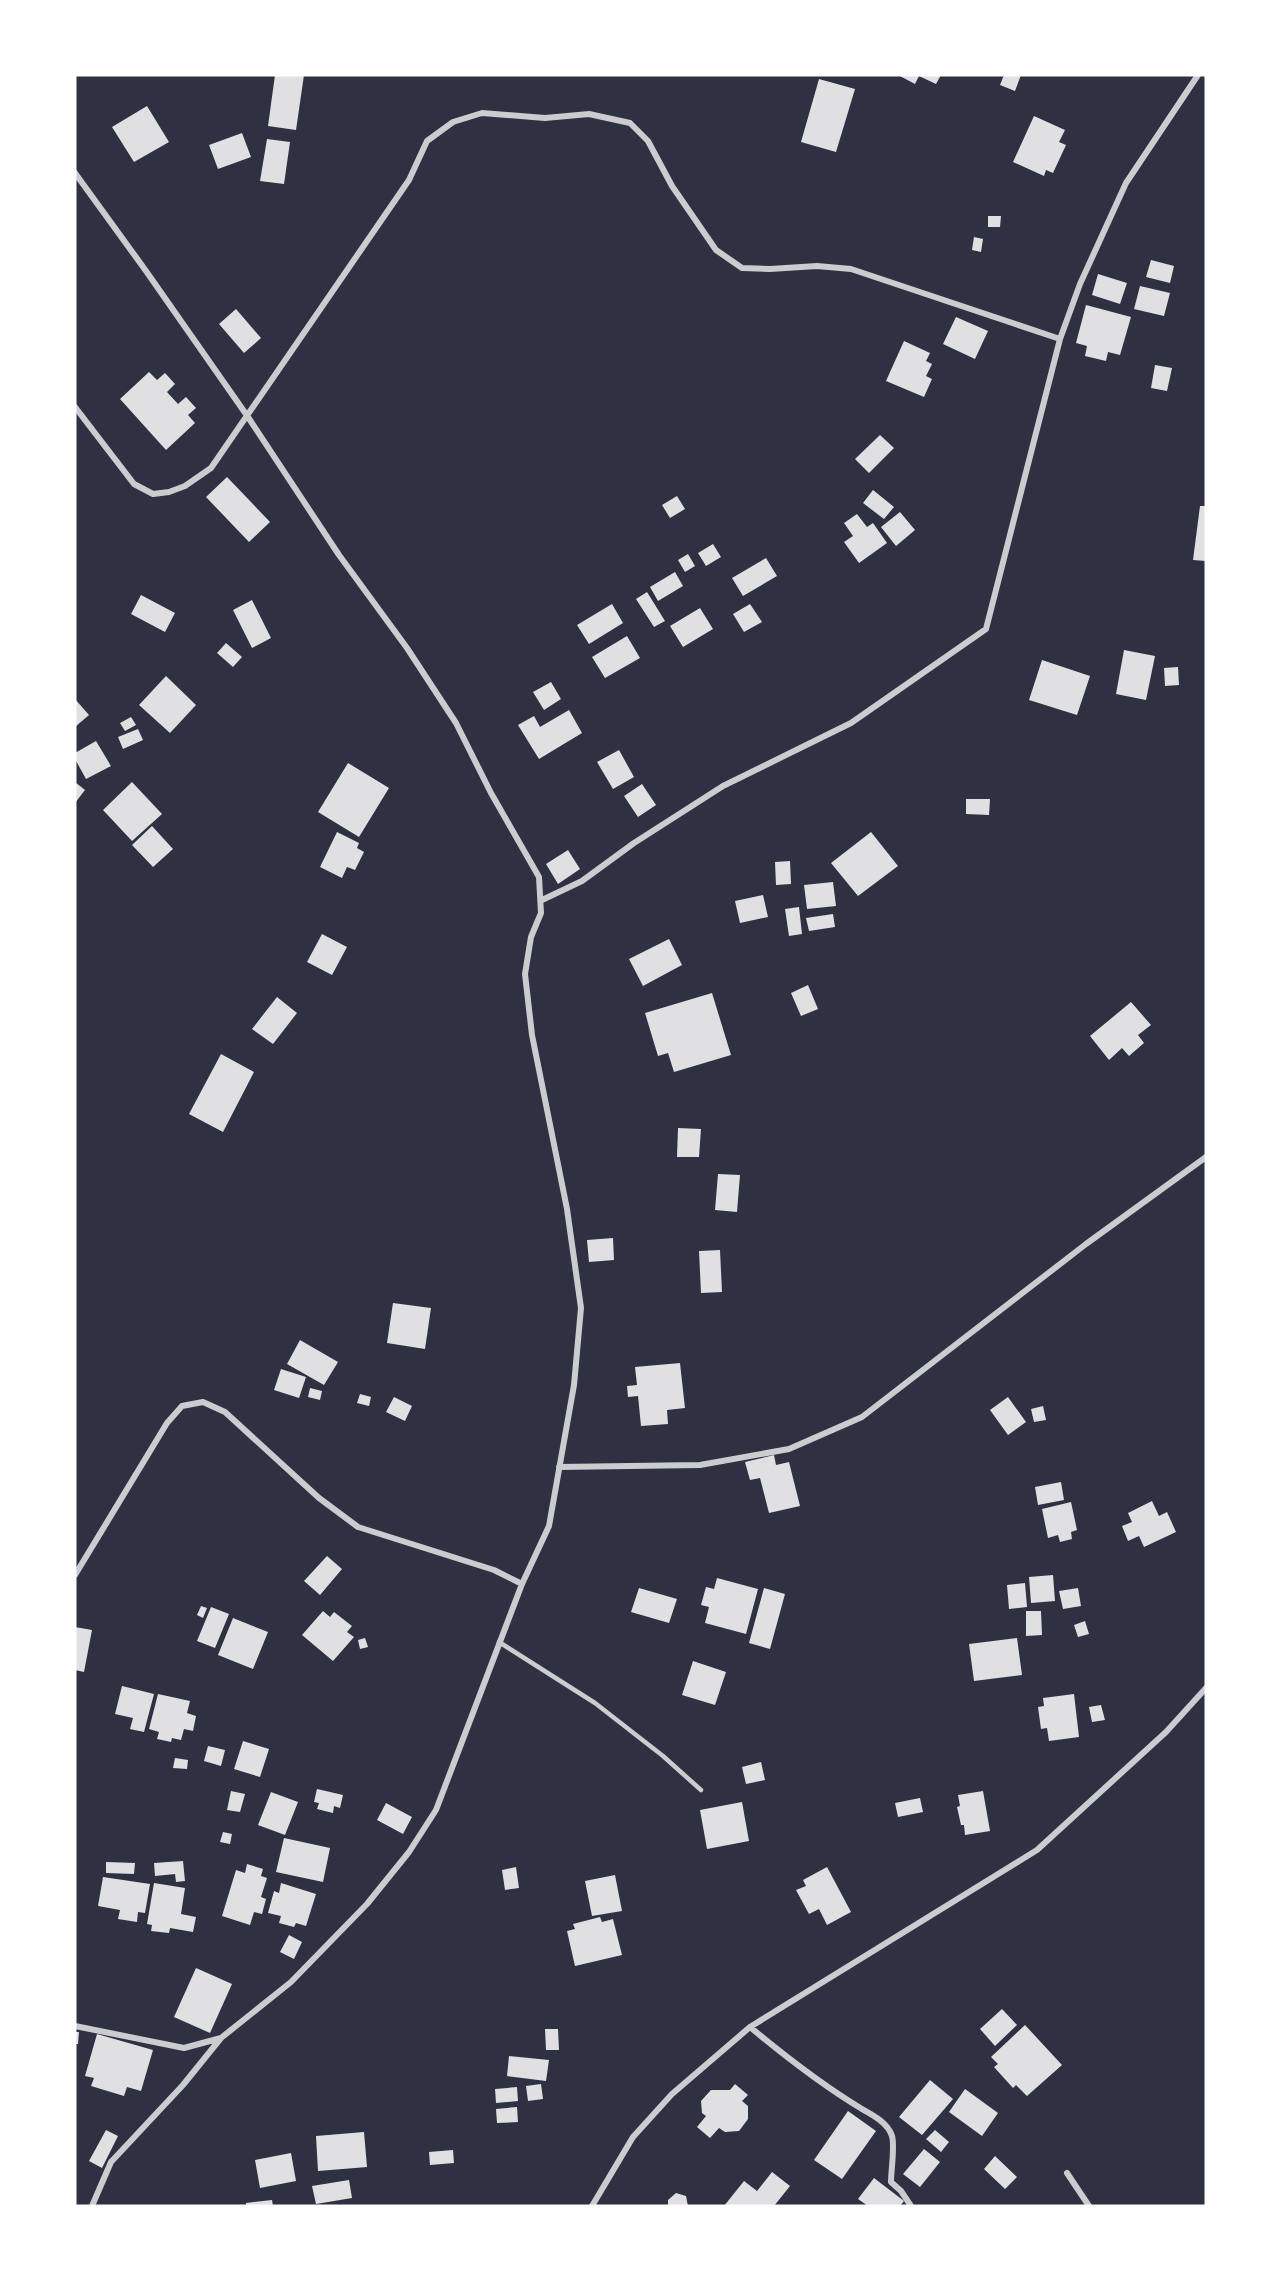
<svg xmlns="http://www.w3.org/2000/svg" width="1281" height="2281" font-family="Inter,sans-serif">
  <style>
    .building { fill: #e0e0e3 }
    .lines { fill: none; stroke-linecap: round; stroke-linejoin: round }
    .service { stroke: #caccd0; stroke-width: 4.5 }
    .minor { stroke: #caccd0; stroke-width: 6 }
  </style>
  <rect width="100%" height="100%" fill="#2d3142"/>
  <path class="building" d="M275 75H304L296 130 268 126Z
    M898 75H941L936 84 919 76 915 84Z
    M1004 75H1021L1015 91 1000 85Z
    M819 79 855 89 836 152 801 142Z
    M147 106 169 142 134 162 112 127Z
    M1034 116 1065 130 1059 142 1066 145 1053 173 1046 170 1044 176 1013 162Z
    M242 133 251 157 218 169 209 145Z
    M267 139 290 142 284 184 260 181Z
    M988 216H1001L1000 227H988Z
    M974 237 983 239 981 252 972 250Z
    M1151 260 1174 266 1170 283 1146 277Z
    M1098 274 1127 283 1120 304 1092 295Z
    M1140 286 1170 293 1164 316 1134 309Z
    M1086 305 1131 317 1120 355 1108 352 1106 361 1085 356 1087 346 1076 343Z
    M236 309 261 338 244 353 219 324Z
    M956 317 988 331 975 359 943 344Z
    M904 341 930 353 926 361 932 364 926 376 932 379 924 397 886 381Z
    M1155 365 1172 368 1167 391 1151 388Z
    M149 372 157 380 165 373 175 384 167 392 178 404 186 397 196 408 188 415 195 423 166 450 120 399Z
    M880 435 894 448 869 473 855 459Z
    M227 477 270 522 249 542 206 497Z
    M873 490 894 507 884 519 863 503Z
    M677 496 685 509 670 518 662 505Z
    M1200 506H1206V561L1193 560Z
    M900 512 915 530 896 546 881 527Z
    M857 514 867 527 873 523 887 543 859 563 844 542 853 536 844 523Z
    M713 544 721 557 706 566 698 553Z
    M688 554 695 566 685 572 678 560Z
    M766 558 777 576 743 596 732 578Z
    M675 572 683 586 658 601 650 587Z
    M647 592 665 621 654 627 636 599Z
    M141 595 175 613 165 632 131 614Z
    M252 600 271 638 252 648 233 610Z
    M612 604 623 623 589 644 577 625Z
    M750 604 762 622 744 632 733 614Z
    M700 608 713 629 683 647 670 626Z
    M627 636 640 658 605 678 592 657Z
    M226 643 242 657 233 667 217 653Z
    M1124 650 1155 656 1146 700 1116 694Z
    M1042 660 1090 676 1077 715 1029 700Z
    M1178 667 1179 685 1165 686 1164 668Z
    M166 676 196 705 170 733 139 705Z
    M551 682 561 699 544 710 533 692Z
    M75 699 89 715 75 727Z
    M569 710 582 733 539 759 518 725 534 716 540 727Z
    M131 717 136 725 125 731 120 723Z
    M138 729 143 740 123 749 118 737Z
    M96 741 111 766 86 779 75 759V753Z
    M619 750 634 777 613 789 597 762Z
    M348 763 389 788 359 837 318 812Z
    M75 782 85 790 75 803Z
    M132 782 162 814 132 841 103 810Z
    M642 784 656 805 638 817 624 796Z
    M966 799H990L989 815 966 814Z
    M152 826 173 849 153 867 132 845Z
    M337 832 359 843 357 848 364 852 355 870 347 867 342 878 320 867Z
    M871 832 898 866 858 896 831 863Z
    M568 850 580 869 558 884 546 864Z
    M790 861 791 884 776 885 775 862Z
    M833 882 836 906 807 909 804 885Z
    M763 895 768 917 740 923 735 901Z
    M799 907 802 934 789 936 785 909Z
    M833 914 835 927 809 931 806 918Z
    M322 934 347 947 332 975 307 962Z
    M669 939 682 965 643 986 629 959Z
    M808 985 818 1009 801 1016 791 993Z
    M712 993 731 1055 674 1072 668 1053 658 1056 645 1013Z
    M277 997 297 1013 273 1044 252 1029Z
    M1131 1002 1151 1025 1138 1035 1144 1043 1129 1056 1122 1048 1109 1060 1090 1036Z
    M221 1054 254 1072 223 1132 189 1114Z
    M678 1128 701 1129 699 1157H677Z
    M718 1174 740 1175 737 1212 715 1210Z
    M613 1238 614 1260 589 1262 587 1240Z
    M720 1250 722 1292 701 1293 699 1251Z
    M393 1303 431 1308 425 1349 387 1343Z
    M300 1340 338 1362 324 1385 287 1364Z
    M680 1363 685 1408 667 1410 668 1424 641 1426 638 1396 628 1397 627 1386 637 1385 635 1367Z
    M281 1369 306 1377 299 1398 274 1390Z
    M310 1388 322 1391 320 1400 308 1397Z
    M360 1394 371 1397 369 1406 357 1403Z
    M394 1397 412 1406 405 1421 386 1412Z
    M1008 1397 1026 1422 1008 1435 990 1410Z
    M1043 1406 1046 1420 1034 1422 1031 1409Z
    M774 1455 776 1465 789 1462 800 1506 769 1513 760 1478 750 1480 745 1462Z
    M1061 1482 1064 1500 1038 1505 1035 1487Z
    M1152 1501 1159 1516 1167 1512 1176 1532 1144 1547 1139 1536 1128 1541 1122 1526 1132 1522 1128 1513Z
    M1071 1502 1077 1530 1071 1532 1072 1539 1060 1542 1058 1535 1048 1538 1042 1509Z
    M327 1556 342 1569 320 1595 304 1581Z
    M1053 1575 1055 1601 1031 1603 1029 1577Z
    M717 1578 758 1589 746 1634 705 1623 709 1607 701 1605 706 1587 714 1589Z
    M1025 1583 1027 1607 1009 1609 1007 1585Z
    M639 1588 677 1599 669 1623 631 1612Z
    M764 1588 785 1594 770 1649 749 1643Z
    M1078 1588 1081 1606 1063 1609 1059 1591Z
    M201 1606 207 1608 203 1618 197 1615Z
    M211 1607 229 1614 215 1648 197 1641Z
    M323 1611 330 1617 334 1612 352 1626 347 1632 354 1637 333 1661 302 1635Z
    M1026 1611H1041L1042 1635 1026 1636Z
    M233 1618 268 1632 253 1669 218 1655Z
    M1085 1621 1089 1634 1078 1637 1074 1625Z
    M75 1627 92 1630 84 1672 75 1670Z
    M365 1638 368 1647 360 1649 358 1640Z
    M1017 1638 1022 1675 974 1681 969 1644Z
    M693 1661 726 1672 715 1705 682 1695Z
    M122 1686 154 1694 144 1732 130 1729 133 1718 115 1714Z
    M158 1694 190 1701 187 1713 196 1716 193 1731 184 1729 181 1740 172 1738 171 1742 157 1739 159 1732 149 1729Z
    M1074 1694 1079 1737 1049 1741 1047 1728 1041 1729 1038 1707 1044 1706 1043 1698Z
    M1101 1705 1105 1720 1092 1722 1089 1707Z
    M243 1741 269 1749 260 1777 234 1769Z
    M208 1746 225 1750 221 1766 204 1761Z
    M175 1758 188 1760 187 1769 173 1768Z
    M761 1762 765 1780 746 1784 742 1767Z
    M317 1789 343 1795 340 1808 334 1806 333 1813 317 1809 319 1803 314 1802Z
    M231 1791 245 1794 240 1812 227 1810Z
    M983 1791 990 1831 965 1835 964 1825H961L957 1807 960 1806 958 1795Z
    M271 1792 298 1802 285 1835 258 1825Z
    M920 1798 923 1812 898 1817 895 1803Z
    M742 1802 749 1841 707 1849 700 1810Z
    M386 1803 412 1817 403 1834 377 1820Z
    M223 1832 232 1834 230 1844 220 1842Z
    M284 1838 330 1848 323 1882 276 1872Z
    M183 1861 185 1881 176 1882 175 1874 155 1876 154 1863Z
    M106 1862 135 1863 134 1874 106 1873Z
    M247 1864 263 1869 261 1876 267 1878 261 1897 266 1899 262 1914 254 1912 250 1925 222 1916 236 1870 245 1873Z
    M516 1867 519 1888 505 1890 502 1870Z
    M827 1867 851 1912 827 1925 819 1909 809 1914 796 1890 806 1886 803 1880Z
    M615 1875 622 1911 592 1916 585 1881Z
    M103 1877 150 1884 145 1913 138 1912 137 1922 118 1919 120 1910 98 1906Z
    M154 1883 185 1888 181 1914 196 1917 193 1932 170 1928 169 1933 151 1931 152 1925 147 1924Z
    M281 1883 316 1894 306 1926 296 1923 294 1927 279 1923 281 1916 268 1913 274 1891 279 1893Z
    M600 1917 602 1922 613 1919 622 1955 575 1966 567 1931 575 1929 573 1924Z
    M289 1935 302 1942 294 1959 280 1952Z
    M196 1968 232 1984 210 2033 174 2017Z
    M1002 2009 1017 2025 995 2046 980 2029Z
    M1025 2025 1062 2065 1027 2096 1016 2085 1013 2088 994 2067 998 2064 991 2057Z
    M545 2029H558L559 2050H546Z
    M75 2032H79L78 2044H75Z
    M97 2034 153 2050 141 2091 127 2087 124 2096 91 2086 94 2078 85 2076Z
    M509 2056 549 2060 546 2081 507 2076Z
    M930 2080 953 2099 922 2135 899 2117Z
    M541 2084 543 2099 528 2101 526 2086Z
    M735 2084 748 2095 742 2101 748 2106V2119L739 2131 725 2132 719 2128 710 2138 697 2127 706 2116 702 2113 701 2101 711 2090H730Z
    M517 2087 518 2101 496 2103 495 2089Z
    M965 2089 998 2113 982 2136 949 2112Z
    M517 2107 518 2122 497 2123 496 2109Z
    M848 2111 876 2131 842 2179 814 2160Z
    M106 2130 118 2136 102 2168 89 2161Z
    M935 2130 949 2142 941 2152 926 2139Z
    M364 2132 367 2167 318 2171 316 2136Z
    M924 2149 940 2162 920 2187 903 2174Z
    M453 2150 454 2163 430 2165 429 2152Z
    M291 2153 296 2181 260 2188 255 2160Z
    M995 2156 1017 2177 1005 2189 984 2169Z
    M772 2172 790 2186 774 2206H724L744 2181 757 2191Z
    M874 2178 904 2201 900 2206H868L858 2199Z
    M349 2180 352 2198 316 2204 312 2186Z
    M676 2193 686 2196 688 2206H668V2200Z
    M272 2200 273 2206H246V2203Z"/>
  <g class="lines">
    <path class="service" d="M499 1642 595 1703 663 1756 701 1790"/>
    <path class="minor" d="M75 173 146 271 248 417 339 555 407 648 456 723 491 793 539 877 541 913 531 937 525 974 532 1035 567 1209 581 1308 574 1385 549 1526 522 1584 436 1810 409 1852 367 1904 291 1982 221 2038 183 2085 111 2162 92 2206
      M75 407 134 484 153 494 169 492 185 486 211 468 409 180 427 141 453 122 482 113 545 118 589 114 630 123 648 141 672 186 716 250 742 268 770 269 817 266 851 269 1060 339
      M542 900 582 881 634 843 723 786 851 723 986 629 1060 339 1080 284 1126 183 1198 75
      M559 1467 700 1465 789 1449 862 1417 1086 1244 1206 1157
      M75 1575 167 1423 182 1406 203 1402 225 1412 319 1498 358 1527 494 1570 522 1584
      M75 2026 184 2048 221 2038
      M750 2027C786 2057 822 2085 862 2109 873 2115 888 2123 892 2136 895 2146 891 2171 891 2182L901 2191 911 2206
      M1067 2173 1089 2206
      M592 2206 633 2137 672 2094 750 2027 1037 1850 1166 1732 1206 1688"/>
  </g>
  <rect width="1281" height="2281" fill="none" stroke="#ffffff" stroke-width="153"/>
</svg>
